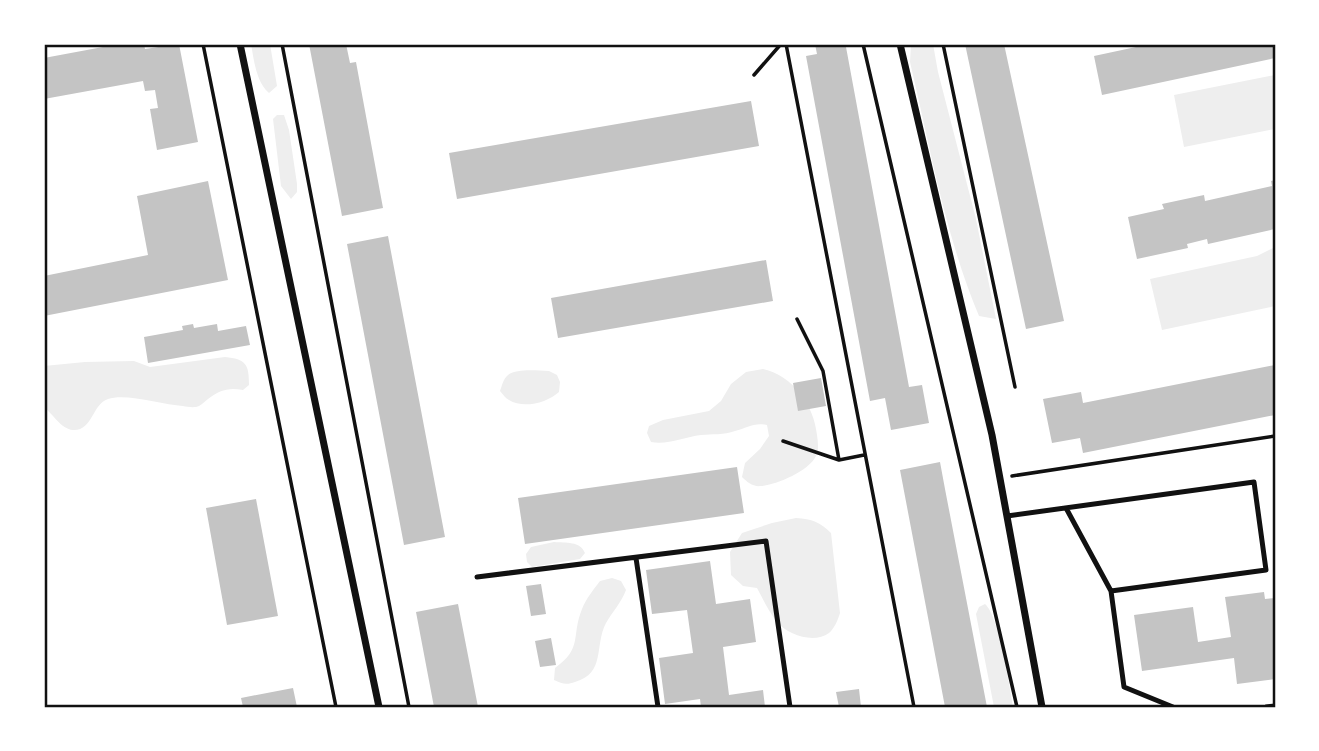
<svg xmlns="http://www.w3.org/2000/svg" width="1319" height="751" font-family="'PT Sans Narrow',sans-serif">
  <style>
    .green { fill: #eee }
    .building { fill: #c4c4c4 }
    .lines { fill: none; stroke-linecap: round; stroke-linejoin: round }
    .path { stroke: #111; stroke-width: 3.5 }
    .service { stroke: #111; stroke-width: 5 }
    .minor { stroke: #111; stroke-width: 7 }
    .neatline { fill: none; stroke: #111; stroke-width: 2.5 }
  </style>
  <rect width="100%" height="100%" fill="#fff"/>
  <path class="green" d="M251 44H270L277 86 269 93C256 82 254 60 251 44Z
    M911 44H933L938 72 976 219 996 319 979 316C945 235 930 147 910 62Z
    M1275 75V129L1184 147 1174 95Z
    M277 115H284L289 130 297 184V192L291 199 281 186 273 119Z
    M1275 247V306L1162 330 1150 279 1257 256Z
    M225 357C246 359 249 364 249 385L243 390C229 387 219 390 208 399 205 401 203 404 199 406 195 408 188 407 183 406 162 405 127 393 108 399 92 404 93 431 73 430 61 429 53 414 44 407V366L85 362 134 361 150 367Z
    M763 369C793 376 814 405 817 435 818 442 819 450 816 456 809 471 776 485 761 486 753 487 747 482 742 477L745 463 760 449 769 436 767 425C754 422 747 428 735 431 724 435 712 434 701 435 684 437 668 445 651 442L647 433 649 426 663 420 709 411 721 401 731 384 746 372Z
    M549 371 557 375 560 382 559 392C547 403 523 409 509 400 505 398 503 394 500 391 502 386 503 379 508 375 518 368 538 371 549 371Z
    M796 518C812 519 820 522 831 533L840 613C838 619 835 628 829 633 814 644 788 635 777 622 769 612 763 599 757 588L743 586 731 575 730 552 742 533 772 523Z
    M554 542C566 543 580 541 585 553L580 559 532 567 527 562 526 554 531 547Z
    M612 578 621 581 626 590C621 603 613 611 606 623 594 646 606 673 575 682 567 685 562 684 554 680L555 668C583 648 571 636 582 609 586 599 593 590 600 581Z
    M985 604C999 616 1010 687 1013 707H994L976 614 979 607Z"/>
  <path class="building" d="M119 44H144L145 49 179 44 198 142 157 150 150 109 158 108 155 90 145 91 143 81 44 99V58Z
    M309 44H346L350 63 356 62 383 208 342 216Z
    M815 44H857V45L846 47 909 387 922 385 929 423 891 430 885 398 870 401 806 56 817 54Z
    M965 44H1004L1064 321 1026 329Z
    M1150 44H1275V58L1102 95 1094 56Z
    M751 101 759 146 457 199 449 153Z
    M1275 180V229L1208 244 1207 239 1187 244 1188 248 1137 259 1128 217 1164 209 1162 204 1204 195 1205 201 1272 186 1271 181Z
    M208 181 228 280 44 316V276L148 255 137 196Z
    M388 236 445 537 404 545 347 244Z
    M766 260 773 301 558 338 551 298Z
    M193 324 194 328 217 324 218 331 246 326 250 345 148 363 144 337 183 330 182 326Z
    M1275 365V415L1083 453 1080 438 1052 443 1043 399 1081 392 1083 403Z
    M821 378 826 406 798 411 793 383Z
    M940 462 945 489 987 707H945L900 470Z
    M737 467 744 513 525 544 518 498Z
    M256 499 278 616 227 625 206 508Z
    M710 561 716 604 750 599 756 642 723 647 729 695 763 690 765 707H701L700 699 665 704 659 658 693 653 687 610 652 614 646 570Z
    M541 584 546 614 531 616 526 586Z
    M1264 592 1265 599 1275 598V679L1237 684 1234 658 1142 671 1134 615 1193 607 1198 642 1231 637 1225 597Z
    M458 604 478 707H434L416 612Z
    M551 638 556 665 540 667 535 641Z
    M293 688 297 707H243L241 698Z
    M859 689 861 707H839L836 692Z"/>
  <g class="lines">
    <path class="path" d="M203 44 336 707
      M282 44 409 707
      M786 44 914 707
      M863 44 1017 707
      M943 44 1015 387
      M754 75 781 44
      M797 319 823 371 839 460
      M783 441 839 460 864 455
      M1012 476 1275 436"/>
    <path class="service" d="M1066 508 1111 591
      M1007 516 1254 482 1266 570 1111 591 1124 687 1173 707
      M636 558 658 707
      M477 577 766 541 790 707
      M1266 707 1275 706"/>
    <path class="minor" d="M240 44 379 707
      M900 44 992 435 1042 707"/>
  </g>
  <rect width="1319" height="751" fill="none" stroke="#ffffff" stroke-width="91"/>
  <rect x="46" y="46" width="1228" height="660" class="neatline"/>
</svg>
